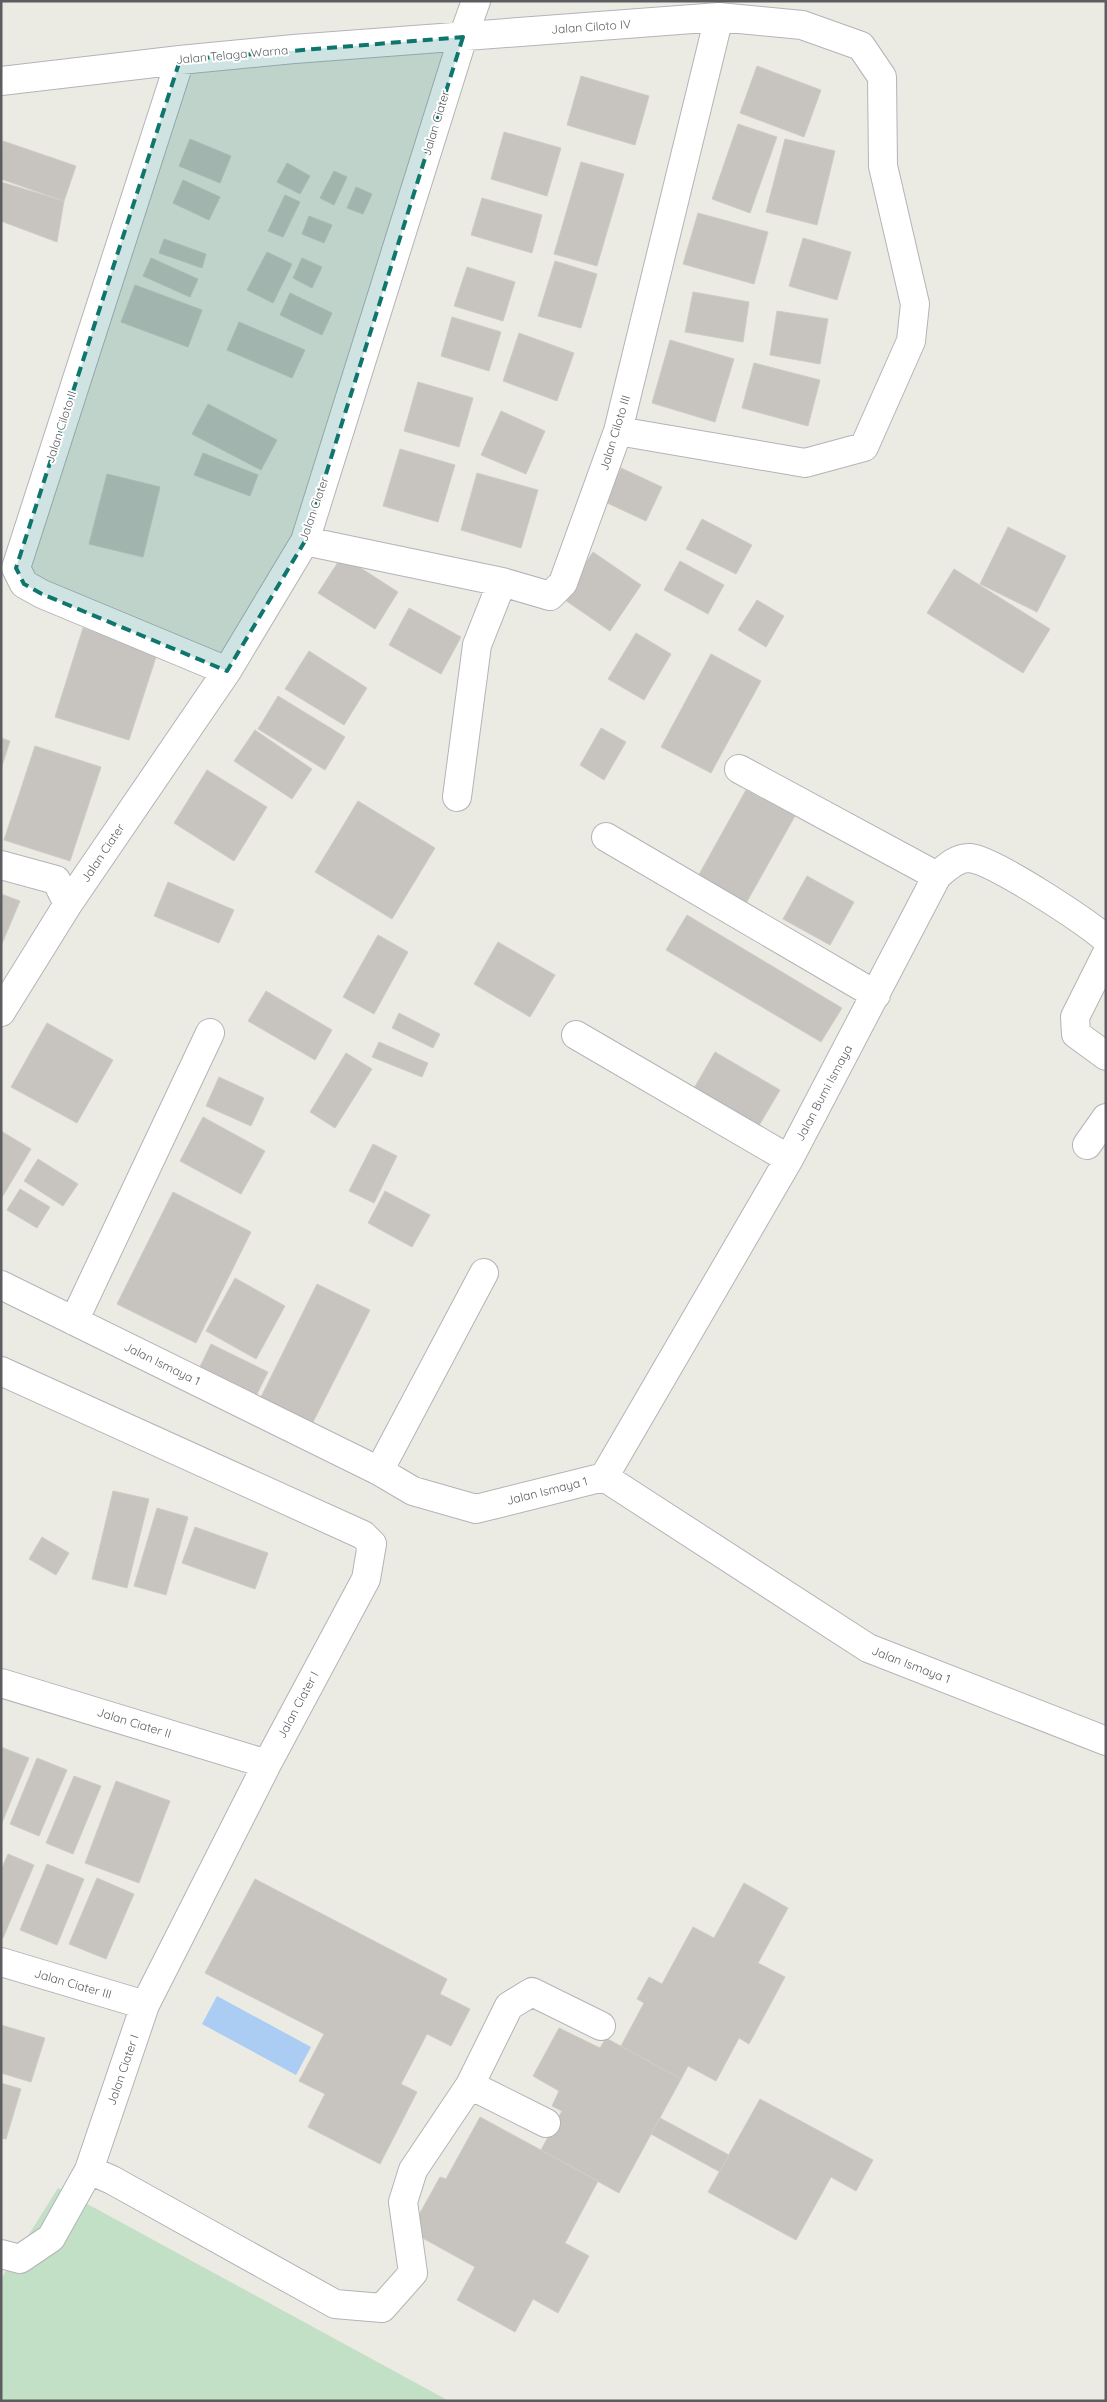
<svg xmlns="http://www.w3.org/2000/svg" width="1107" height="2402" font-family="Quicksand,sans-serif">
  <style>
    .green { fill: #c2e0c5 }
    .water { fill: #abccf3 }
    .building { fill: #c7c4bf; stroke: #cfccc2 }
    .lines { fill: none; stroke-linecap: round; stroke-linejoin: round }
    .minor-casing { stroke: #b3b4b8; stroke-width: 30 }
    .minor { stroke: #fff; stroke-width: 28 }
    .marked { fill: #0f766e; fill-opacity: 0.2; stroke: #0f766e; stroke-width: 4; stroke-dasharray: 10 6; stroke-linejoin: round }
    .labels { text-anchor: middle; stroke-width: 4; stroke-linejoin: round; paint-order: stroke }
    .street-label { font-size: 12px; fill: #5b5d61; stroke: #fff }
  </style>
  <rect width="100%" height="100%" fill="#ebeae3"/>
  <path class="green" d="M58 2188 449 2401H1V2279Z"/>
  <path class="water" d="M217 1996 311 2047 296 2075 202 2024Z"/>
  <path class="building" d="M757 66 821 90 804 137 740 113Z
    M581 76 649 96 635 145 567 125Z
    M738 124 777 137 750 213 712 199Z
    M504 132 561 148 547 196 491 179Z
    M190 139 231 156 220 183 179 166Z
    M785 139 835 151 817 225 766 212Z
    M3 141 76 166 64 201 1 179Z
    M581 162 624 174 597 266 554 254Z
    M287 163 310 176 300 194 277 182Z
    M334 171 347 177 334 205 320 198Z
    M183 180 220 197 209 220 173 203Z
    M1 182 64 201 57 242 1 221Z
    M356 187 372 194 363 214 347 208Z
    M285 195 300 202 283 237 268 231Z
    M482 198 542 215 532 253 471 235Z
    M698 213 768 232 754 284 683 264Z
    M309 216 332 225 324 243 302 234Z
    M803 238 851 252 837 300 789 286Z
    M164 239 206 254 202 268 159 253Z
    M267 252 292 264 273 303 247 290Z
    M151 258 198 279 190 297 143 276Z
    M302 258 322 267 312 288 293 278Z
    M555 261 597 274 581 328 538 316Z
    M467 267 515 282 503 321 454 306Z
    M135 285 202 310 188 347 121 322Z
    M693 292 749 302 743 342 685 332Z
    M290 293 332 313 322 335 280 315Z
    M777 311 828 319 820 364 770 355Z
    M452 317 501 332 489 371 441 356Z
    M239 322 305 350 292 378 227 350Z
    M519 333 574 353 557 401 503 381Z
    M670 340 734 359 715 422 652 403Z
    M754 363 820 380 808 426 742 408Z
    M418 382 473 398 459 447 404 431Z
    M208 404 277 440 261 470 192 434Z
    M501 411 545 431 526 474 481 455Z
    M400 449 455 465 438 522 383 506Z
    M203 453 258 475 250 496 194 475Z
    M621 468 662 487 646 521 605 502Z
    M477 473 538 490 521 548 461 530Z
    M107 474 160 487 143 557 89 544Z
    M702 519 752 545 736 574 686 549Z
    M1008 527 1066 556 1037 612 980 584Z
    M593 552 641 585 610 631 562 598Z
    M342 556 398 592 375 629 318 593Z
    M680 561 724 585 708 614 664 590Z
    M954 569 1050 629 1023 673 927 613Z
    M757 600 784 616 766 647 738 630Z
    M409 608 461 637 441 674 389 645Z
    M83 628 158 651 129 740 55 717Z
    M636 633 671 654 644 700 608 679Z
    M309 651 367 688 344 725 285 689Z
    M711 654 761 681 711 773 661 747Z
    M278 696 345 737 325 770 258 729Z
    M601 728 626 742 604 780 580 765Z
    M255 730 312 769 292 799 234 761Z
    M1 738 10 741 1 769Z
    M35 746 101 767 70 861 4 840Z
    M207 770 267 807 234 861 174 823Z
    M746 790 795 816 744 907 696 880Z
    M358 801 435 848 392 919 315 872Z
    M807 876 854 902 830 945 783 919Z
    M168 882 234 910 219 943 154 916Z
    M1 894 20 901 1 946Z
    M687 915 842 1008 821 1042 666 950Z
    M378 935 408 952 374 1014 343 997Z
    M498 942 555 975 530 1017 474 984Z
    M266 991 332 1030 315 1060 248 1021Z
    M399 1013 440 1034 433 1048 392 1028Z
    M47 1023 113 1060 77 1123 11 1087Z
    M379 1042 428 1063 422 1077 372 1057Z
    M715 1052 780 1090 754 1134 689 1097Z
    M346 1053 372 1069 335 1128 310 1112Z
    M219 1077 264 1098 251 1126 206 1106Z
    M203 1117 265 1151 241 1194 180 1161Z
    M1 1131 31 1149 1 1199Z
    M373 1144 397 1156 374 1203 349 1191Z
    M38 1159 78 1184 63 1206 24 1181Z
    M20 1189 50 1207 37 1228 7 1210Z
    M385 1191 430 1215 412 1247 368 1223Z
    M173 1192 251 1232 196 1343 117 1304Z
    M235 1278 285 1306 256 1359 206 1331Z
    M317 1284 370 1310 311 1426 259 1401Z
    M211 1344 268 1372 254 1400 197 1373Z
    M113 1491 149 1499 127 1588 92 1579Z
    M157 1508 188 1517 166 1595 134 1586Z
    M195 1527 268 1553 255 1589 182 1563Z
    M42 1537 69 1553 56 1575 29 1559Z
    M1 1747 29 1758 1 1825Z
    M37 1758 67 1770 39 1836 10 1824Z
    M74 1776 101 1786 73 1854 46 1843Z
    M116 1781 170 1801 139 1883 85 1863Z
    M8 1854 34 1865 3 1938 1 1937V1870Z
    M47 1864 84 1879 57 1945 20 1930Z
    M97 1878 134 1894 106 1959 69 1944Z
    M255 1879 447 1979 440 1994 470 2009 451 2046 427 2034 401 2084 417 2092 380 2164 308 2127 325 2094 299 2081 324 2034 205 1973Z
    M744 1883 788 1908 758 1963 785 1977 749 2044 739 2038 716 2081 688 2066 681 2079 621 2046 644 2003 637 1999 649 1977 662 1984 693 1927 714 1938Z
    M1 2025 45 2038 31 2082 1 2073Z
    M559 2028 600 2048 606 2038 681 2079 619 2193 541 2150 562 2111 552 2106 559 2091 533 2076Z
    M1 2083 21 2089 6 2139 1 2138Z
    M760 2099 873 2160 856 2191 831 2177 796 2240 708 2192Z
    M480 2117 598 2181 565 2243 589 2256 558 2313 533 2299 515 2332 457 2300 475 2267 410 2231 440 2177 446 2179Z
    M660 2118 729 2155 720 2172 651 2134Z"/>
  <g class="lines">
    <defs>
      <path id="minor" d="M180 60 16 568 24 584 42 594 227 671
        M1 81 180 60 294 49 719 17 802 25 861 46 882 77 883 166 915 304 911 341 864 447 805 463 618 431
        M305 541 502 582 550 596 563 583 618 431 719 17
        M739 769 937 876
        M457 797 477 645 502 582
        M606 837 876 995
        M1 865 56 880 68 904
        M1106 955 1075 1017 1076 1034 1106 1056
        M1 1012 68 904 227 671 305 541 463 37 476 1
        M576 1035 789 1159
        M1087 1145 1106 1118
        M1 1285 379 1471 413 1491 476 1509 604 1477 868 1648 1106 1741
        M74 1321 210 1033
        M1 1371 363 1535 372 1544 366 1579 267 1764 145 2005 89 2170 51 2238 20 2259 1 2254
        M379 1471 484 1273
        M604 1477 789 1159 937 876C946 868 957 857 970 858 995 861 1085 921 1106 939
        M1 1683 267 1764
        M1 1962 145 2005
        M470 2085 509 2006 532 1992 601 2026
        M89 2170 112 2180 335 2304 382 2308 413 2273 403 2202 413 2170 470 2085 546 2123"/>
    </defs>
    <use href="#minor" class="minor-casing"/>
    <use href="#minor" class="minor"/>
  </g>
  <path class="marked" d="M463 37 305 541 227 671 42 594 24 584 16 568 180 60Z"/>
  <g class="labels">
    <g class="street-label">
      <text transform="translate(591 27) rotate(-4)" y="4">Jalan Ciloto IV</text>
      <text transform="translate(232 55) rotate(-5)" y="4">Jalan Telaga Warna</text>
      <text transform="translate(436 123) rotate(-73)" y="4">Jalan Ciater</text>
      <text transform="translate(61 427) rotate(-72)" y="4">Jalan Ciloto II</text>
      <text transform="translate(615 433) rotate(-73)" y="4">Jalan Ciloto III</text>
      <text transform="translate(314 509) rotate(-71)" y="4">Jalan Ciater</text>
      <text transform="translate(103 853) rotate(-56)" y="4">Jalan Ciater</text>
      <text transform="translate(824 1093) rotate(-62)" y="4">Jalan Bumi Ismaya</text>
      <text transform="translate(162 1364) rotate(26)" y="4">Jalan Ismaya 1</text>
      <text transform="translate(547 1491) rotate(-14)" y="4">Jalan Ismaya 1</text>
      <text transform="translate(911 1665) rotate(21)" y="4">Jalan Ismaya 1</text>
      <text transform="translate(298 1705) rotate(-62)" y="4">Jalan Ciater I</text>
      <text transform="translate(134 1723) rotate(17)" y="4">Jalan Ciater II</text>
      <text transform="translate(73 1984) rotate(16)" y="4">Jalan Ciater III</text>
      <text transform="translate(123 2070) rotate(-71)" y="4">Jalan Ciater I</text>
    </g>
  </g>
  <rect width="1107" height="2402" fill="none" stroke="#5b5d61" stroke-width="5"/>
</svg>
